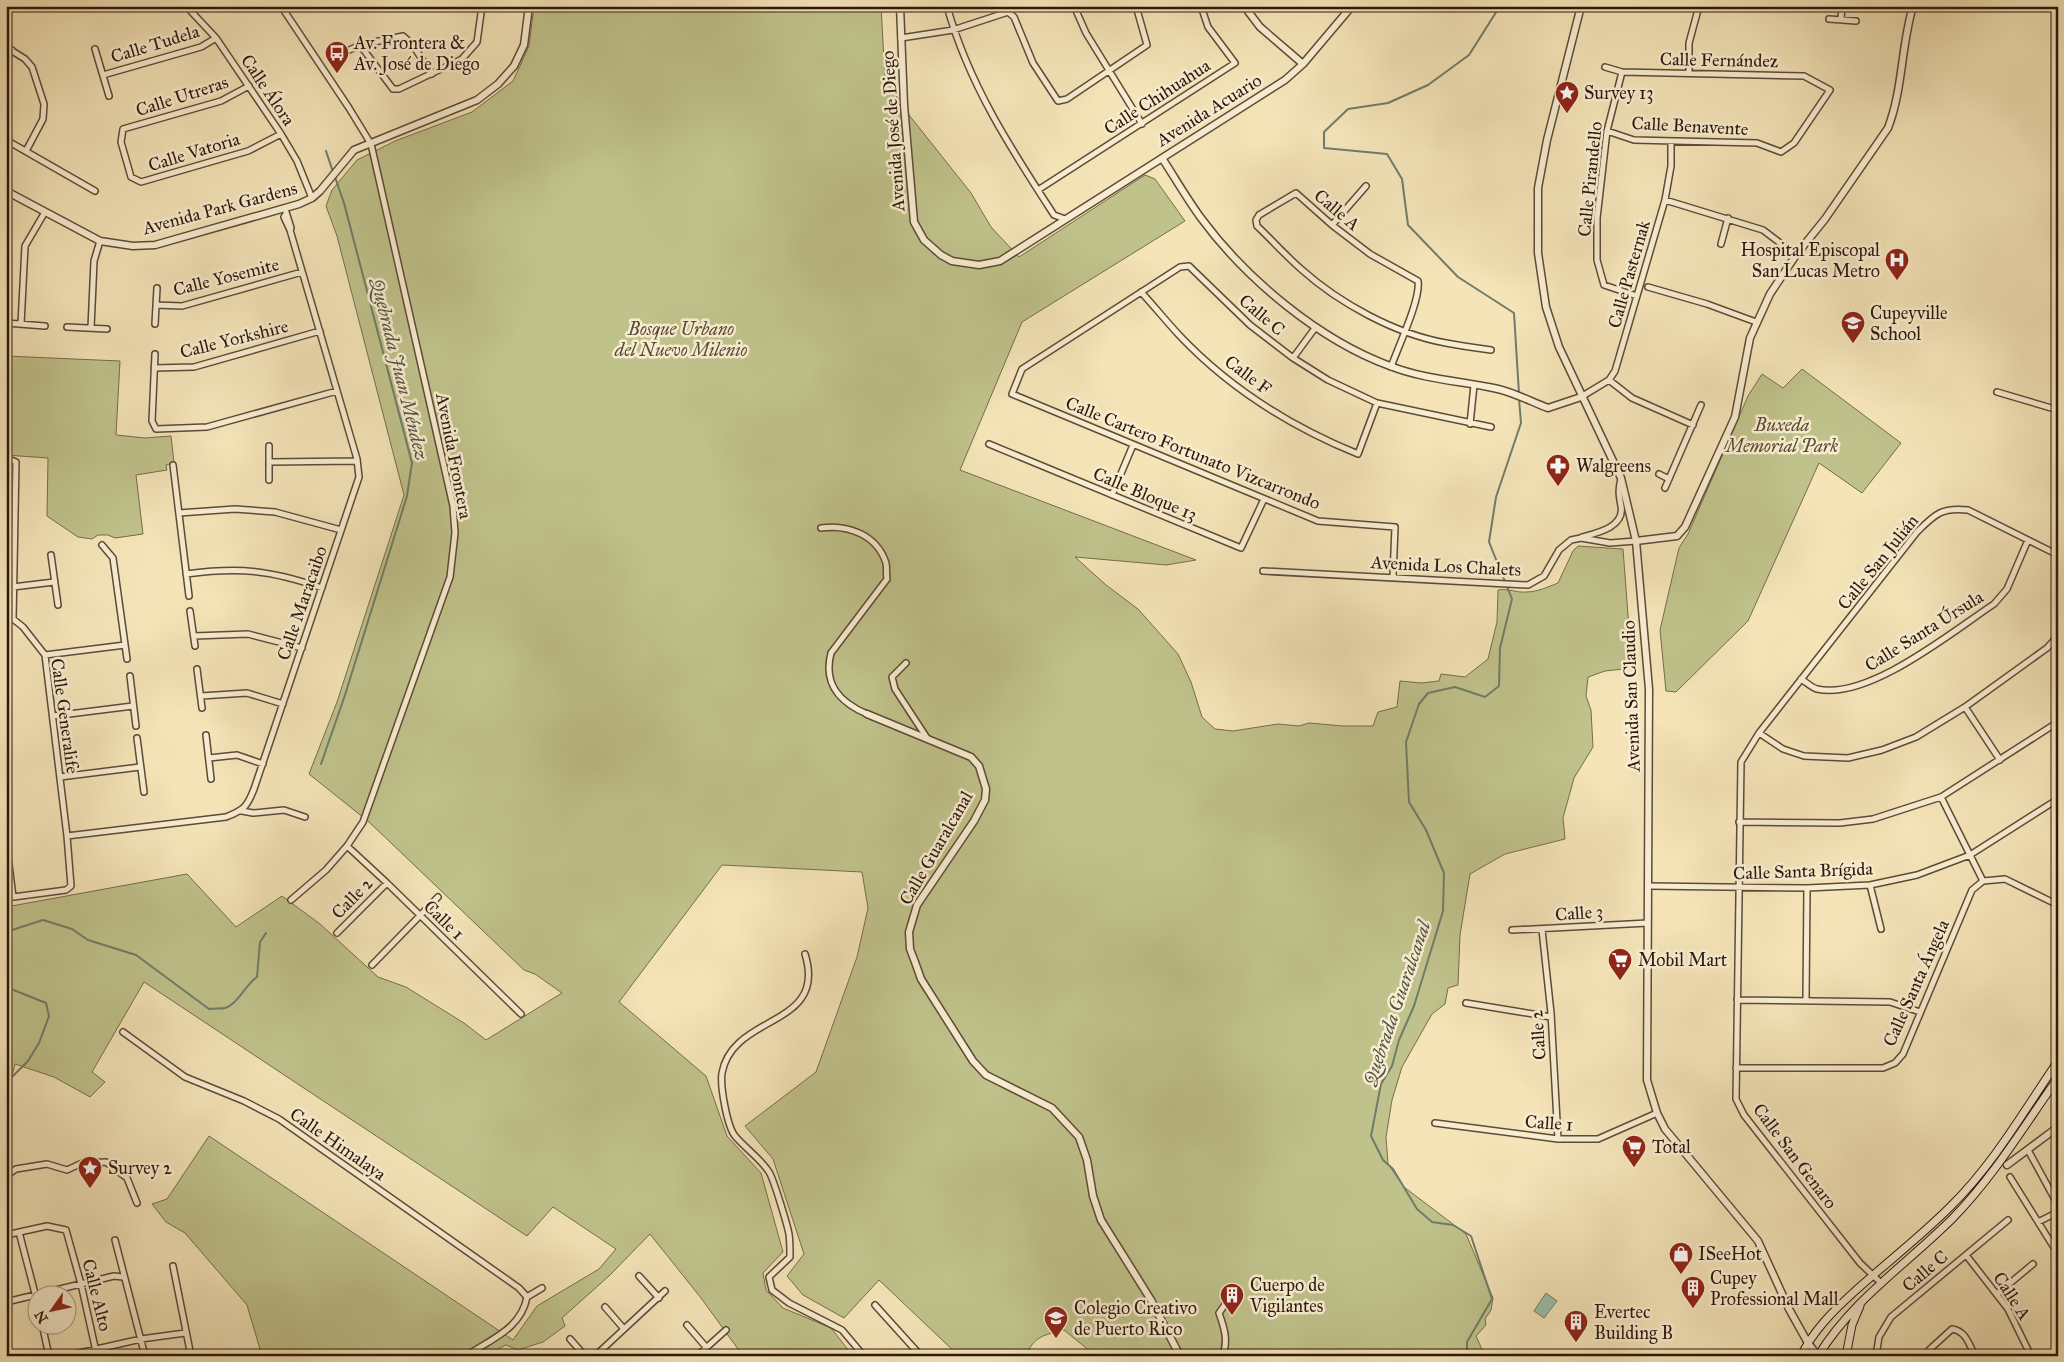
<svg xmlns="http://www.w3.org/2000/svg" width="2064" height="1362" font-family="'IM FELL Great Primer',serif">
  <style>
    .green { fill: #c0c28b; stroke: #766c4a }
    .water { fill: #9cbfaa; stroke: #6f7c6a }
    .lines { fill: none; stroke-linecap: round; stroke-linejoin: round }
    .stream { stroke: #6f7c6a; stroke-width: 2 }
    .minor-casing { stroke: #5e4a36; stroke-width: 8 }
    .tertiary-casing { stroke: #5e4a36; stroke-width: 9 }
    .secondary-casing { stroke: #2c170a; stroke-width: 9 }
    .minor { stroke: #f8edd1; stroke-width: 5 }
    .tertiary { stroke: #f8edd1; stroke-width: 6 }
    .secondary { stroke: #f8edd1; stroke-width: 7 }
    .labels { text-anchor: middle; stroke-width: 5; stroke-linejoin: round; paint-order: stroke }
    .poi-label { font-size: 18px; fill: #2c170a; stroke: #f8edd1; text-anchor: start }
    .street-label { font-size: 18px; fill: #2c170a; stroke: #f8edd1 }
    .park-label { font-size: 18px; font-style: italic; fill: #584a31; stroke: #f8edd1 }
    .water-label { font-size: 19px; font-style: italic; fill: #535242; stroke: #f8edd1 }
  </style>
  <rect width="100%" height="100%" fill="#f4e4b8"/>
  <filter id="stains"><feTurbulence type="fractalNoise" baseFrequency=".004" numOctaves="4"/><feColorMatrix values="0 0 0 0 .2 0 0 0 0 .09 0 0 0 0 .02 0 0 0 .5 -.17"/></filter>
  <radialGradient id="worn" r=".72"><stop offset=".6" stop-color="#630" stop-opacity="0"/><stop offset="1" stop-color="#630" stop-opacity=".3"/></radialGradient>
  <path class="green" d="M534 6H881L885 79 909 115 971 193 991 227 1019 257 1145 175 1155 179 1185 221 1022 322 960 470 1196 560 1166 565 1075 557 1106 585 1138 609 1178 654 1191 682 1202 717 1215 729 1233 731 1278 724 1299 726 1309 723 1343 726H1373L1378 712 1397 707 1400 681 1421 683 1439 681 1441 674 1465 677 1488 659 1497 622 1498 590C1508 588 1516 593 1526 592 1537 592 1548 587 1558 583L1573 551 1578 546 1623 549 1632 668 1605 671 1588 677 1586 696 1591 710 1593 747 1574 778 1563 818 1565 839 1505 854 1470 874 1460 935 1458 985 1448 988 1445 1004 1432 1014 1402 1067 1392 1100 1386 1137 1388 1164 1404 1187 1466 1234 1493 1298 1491 1310 1485 1319 1486 1325 1476 1336 1485 1356H1096L1064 1330C1044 1335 1034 1336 1026 1356H959L879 1280 844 1318 803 1295 787 1276 804 1254 773 1159 745 1126 816 1072 857 957 868 908 862 872 722 865 619 1002 706 1076 727 1136 761 1173 783 1252 763 1273 766 1290 783 1308 831 1328 853 1356H746L738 1349 701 1298 650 1234 610 1275 562 1318 565 1326 543 1342 518 1350 506 1345 483 1356H439L430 1353 428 1356H262L247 1305 185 1233 166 1222 152 1204 167 1199 209 1136 513 1340 537 1306 599 1269 616 1249 553 1207 527 1236 144 982 92 1072 105 1082 90 1097 54 1077 15 1064 6 1099V907L187 874 236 927 282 896 320 924 378 977 406 987 464 1023 486 1040 562 993 535 974 524 970 369 822 309 774 337 702 404 495 337 236 326 206 332 190 357 160 395 141 472 112 513 81 529 46Z
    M6 356 120 361 116 435 145 438 171 436 174 463 166 465 167 470 136 475 143 534 115 538 108 535H98L92 539 78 537 47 516 48 458 6 455Z
    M1802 369 1901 443 1862 493 1819 463 1748 621 1676 692 1666 691 1660 630 1679 548 1688 534 1748 396 1762 374 1783 388Z"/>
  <path class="water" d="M1546 1293 1557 1301 1544 1318 1534 1311Z"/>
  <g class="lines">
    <path class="stream" d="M1500 6 1469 55 1428 85 1388 103 1348 109 1324 132V148L1387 154 1402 179 1408 225 1458 277 1514 313 1519 394
      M326 151 333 172
      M321 764 345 695 407 496 412 463 344 203 335 177
      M6 932 43 920 72 929 88 940 136 955 209 1009C214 1008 220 1009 225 1008 238 1004 246 984 257 977L260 942 266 933
      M6 987 46 1003 49 1016 39 1043 28 1061 10 1079 6 1093
      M1467 1356V1342L1492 1299 1471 1236 1453 1225 1432 1222 1417 1209 1393 1169 1383 1160 1371 1136 1381 1084 1392 1066 1399 1040 1414 1006 1443 911 1444 873 1426 830 1409 802 1406 742 1419 704 1428 693 1455 687 1485 697 1499 686 1500 648 1512 599 1489 542 1496 497 1521 423 1519 399"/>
    <defs>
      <path id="minor" d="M186 6 216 38 281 134 297 161 312 198
        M281 6 349 108 371 144 453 506 455 533 450 577 363 822 347 846 326 870 291 900
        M947 6C968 83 1011 149 1054 215L1065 219
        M1074 6 1086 33 1142 124
        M1829 19 1856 21
        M1841 19 1842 6
        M901 38 953 30 1008 12 1014 17 1033 63 1058 101 1067 99 1147 45 1136 6
        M360 45 393 89H399L462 59 477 42 482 6
        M6 47 25 59 32 67 44 104 43 119 26 151
        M95 49 109 96
        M345 52 360 45 403 36 412 44 432 74
        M6 60 12 50
        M1605 67 1622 72 1804 76 1830 90 1794 143 1781 152 1757 143 1634 140 1607 131
        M1622 72 1607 131 1597 218V260L1604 285 1637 296
        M1689 72V43L1699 6
        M103 75 201 47 216 38
        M249 86 221 101 123 129 121 142 131 177 141 182 248 151 281 134
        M6 140 95 191
        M1038 190 1235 63 1208 27 1201 6
        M1665 200 1763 230 1796 255
        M286 212 291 228 290 230
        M1332 225 1366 186
        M1721 244 1728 218
        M1648 287 1707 304 1756 322
        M1141 292C1154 306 1166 321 1179 335 1228 387 1292 427 1358 454L1377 403
        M156 305 182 306 302 272
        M6 323 45 326
        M21 324 25 246 45 212
        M155 324 157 288
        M2056 325 2058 324
        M67 327 107 329
        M91 328 94 261 100 241
        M155 354 152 421 156 429 207 427 337 391
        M1293 358 1315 328
        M1391 367C1398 347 1421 299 1418 281L1370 254 1332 225 1296 193 1259 215 1256 220 1257 226C1272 240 1285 255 1301 269 1339 303 1395 334 1446 343 1461 346 1476 348 1491 350
        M154 368 194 367 320 331
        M1609 380 1632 398 1693 425
        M1997 392 2058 410
        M1581 397 1609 380 1615 371 1665 200 1671 166V142
        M1470 424 1474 385
        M989 444 1241 548 1264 499
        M269 446V480
        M6 458 16 462 13 619 23 627 45 655 67 836 71 886 66 890 6 898
        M270 462 357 461
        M173 465 189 596
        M1659 474 1669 479
        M1665 488 1701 405
        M1112 495 1133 445
        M179 513 235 509 275 512 341 530
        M821 528C848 524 877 535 886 563 887 568 886 574 887 579L831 653C823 684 839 702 867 714
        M1582 537C1597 533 1625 527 1621 506 1619 495 1618 490 1621 479
        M102 545 113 558 127 659
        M51 555 58 605
        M1263 571 1528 585 1544 576 1559 550 1571 540 1581 538 1610 543 1636 541
        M186 574C240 567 270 570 322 588
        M1393 576 1395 527 1318 521 1012 394 1022 369 1180 267 1189 266 1250 325 1293 358 1328 380 1377 403 1491 427
        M13 587 54 582
        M190 611 195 646
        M194 636 248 634 302 648
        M45 655 125 645
        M906 663 892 677 895 689 927 738
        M197 669 202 708
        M130 676 136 726
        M1801 679C1806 682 1812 688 1817 689 1868 701 1953 631 1994 604L2007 589 2028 540
        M201 696 247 693 283 704
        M1965 707 2000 760
        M53 716 133 706
        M1759 733 1783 749 1804 756 1848 758 1882 750 1916 737 1965 707 2047 648 2058 636
        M206 735 211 779
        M137 738 144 792
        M209 758 237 755 263 764
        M60 777 140 767
        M1941 797 1983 881
        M242 811 253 813 284 810 305 817
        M1739 822 1840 823 1873 819 1941 797 2058 722
        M67 836 226 817C244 810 247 807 254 789L359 477 357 459 290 230 284 217 286 214
        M6 841 13 897
        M347 846 387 883 521 1014
        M1983 881 2005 879 2058 905
        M1870 885 1881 929
        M1649 886 1807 888 1870 885 1917 875 1970 855 2058 799
        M1512 930 1648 923
        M1542 930 1551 1013 1558 1139
        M337 933 387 883
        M805 954C828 1028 733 1013 722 1073 720 1086 727 1126 735 1136 745 1148 761 1159 769 1172 774 1180 787 1224 789 1234 790 1241 790 1250 790 1257L769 1277 772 1290 789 1303 842 1330 864 1356
        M372 965 438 897
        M1806 999 1807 888
        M1737 1000 1890 1002 1920 1012
        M1466 1003 1551 1017
        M123 1032 185 1077 244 1101 279 1119 519 1288 527 1297
        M1736 1068H1883L1895 1063 1903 1054 1972 890 1983 881
        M1435 1123 1558 1139H1598L1657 1113
        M2028 1150 2058 1205
        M6 1176 16 1169 47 1164 67 1170 82 1163 106 1162 127 1178 137 1203
        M2010 1177 2053 1246
        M2038 1222 2058 1212
        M19 1232 38 1305
        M6 1235 47 1226 66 1230 81 1284 97 1356
        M115 1240 145 1356
        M1966 1255 2008 1309 2031 1356
        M173 1266 191 1356
        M639 1276 659 1298
        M1880 1282 1860 1263 1744 1115 1736 1099 1741 762 1759 733 1917 532C1935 514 1942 507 1968 510L2058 555
        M2057 1282 2058 1281
        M1997 1294 2033 1264
        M527 1297 542 1288
        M6 1302 114 1276 123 1277
        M875 1305 921 1356
        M605 1307 624 1329
        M42 1324 49 1356
        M687 1325 706 1347
        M570 1339 585 1356
        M66 1356 141 1339 185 1333
        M466 1356C491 1339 521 1329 527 1297
        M595 1356 665 1291
        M697 1356 726 1330
        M1222 1356C1229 1342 1224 1327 1219 1313L1224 1306 1234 1301
        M1876 1356 1879 1337 1891 1317 2008 1220
        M1925 1356 1929 1350 1952 1329C1966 1331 1969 1344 1975 1356"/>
      <path id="tertiary" d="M900 6 904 105 914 222 924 240 941 255 952 261 979 265 1000 261 1285 80 1303 64 1352 6
        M1244 6 1260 27 1303 64
        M1581 6 1547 140 1538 188V253L1546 307 1559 347 1621 478 1636 541 1649 689 1647 1080 1657 1113 1665 1129 1758 1241 1789 1309 1808 1343 1818 1356
        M1162 158C1175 178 1187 199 1201 218 1246 279 1319 340 1390 366 1426 380 1462 381 1498 389 1515 393 1532 402 1548 408L1581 397
        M6 191 100 241 133 246 155 245 299 204 312 198 320 191 354 150 477 100 498 84 514 66 524 45 529 6
        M1636 541 1677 536 1685 527 1735 417 1750 338 1770 294 1796 255 1825 219 1888 128C1903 89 1901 46 1913 6
        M867 714 971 757 979 766 986 789 985 800 974 821 917 905 909 932 910 949 915 962 921 979 973 1061 986 1075 1052 1108 1079 1137 1087 1160 1093 1196 1101 1220 1151 1300 1180 1356
        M2007 1165 2058 1127"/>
      <path id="secondary" d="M1801 1356C1813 1331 1833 1311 1854 1292 1885 1264 1920 1237 1950 1207 1993 1165 2024 1111 2058 1061
        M1818 1356C1852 1300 1907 1264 1953 1218 1994 1176 2024 1126 2058 1078
        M1846 1356 1852 1325 1860 1306"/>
    </defs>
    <use href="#minor" class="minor-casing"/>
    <use href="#tertiary" class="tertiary-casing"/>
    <use href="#secondary" class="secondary-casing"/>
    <use href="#minor" class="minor"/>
    <use href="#tertiary" class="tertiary"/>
    <use href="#secondary" class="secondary"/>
  </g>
  <defs>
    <symbol id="bus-pin" viewBox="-11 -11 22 30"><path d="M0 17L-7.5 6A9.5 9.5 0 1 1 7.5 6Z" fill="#8f2418" stroke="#f8edd1"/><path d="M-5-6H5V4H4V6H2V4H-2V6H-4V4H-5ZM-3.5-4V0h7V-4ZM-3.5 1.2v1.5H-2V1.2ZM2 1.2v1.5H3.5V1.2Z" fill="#fff"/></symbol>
    <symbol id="sight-pin" viewBox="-11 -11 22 30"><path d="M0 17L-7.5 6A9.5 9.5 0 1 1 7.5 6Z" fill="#8f2418" stroke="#f8edd1"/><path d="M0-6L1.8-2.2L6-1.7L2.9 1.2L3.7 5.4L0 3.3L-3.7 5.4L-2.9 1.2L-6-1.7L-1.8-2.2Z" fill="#fff"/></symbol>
    <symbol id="hospital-pin" viewBox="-11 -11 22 30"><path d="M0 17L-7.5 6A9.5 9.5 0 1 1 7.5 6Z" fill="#8f2418" stroke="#f8edd1"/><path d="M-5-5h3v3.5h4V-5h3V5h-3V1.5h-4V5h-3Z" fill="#fff"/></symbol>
    <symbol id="school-pin" viewBox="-11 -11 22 30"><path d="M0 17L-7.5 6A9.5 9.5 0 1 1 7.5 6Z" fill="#8f2418" stroke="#f8edd1"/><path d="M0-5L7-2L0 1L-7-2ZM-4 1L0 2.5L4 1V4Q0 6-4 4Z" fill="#fff"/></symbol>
    <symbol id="pharmacy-pin" viewBox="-11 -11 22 30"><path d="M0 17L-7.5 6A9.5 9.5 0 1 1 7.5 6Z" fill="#8f2418" stroke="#f8edd1"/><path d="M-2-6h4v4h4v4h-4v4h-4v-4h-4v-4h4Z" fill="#fff"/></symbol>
    <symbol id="supermarket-pin" viewBox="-11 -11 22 30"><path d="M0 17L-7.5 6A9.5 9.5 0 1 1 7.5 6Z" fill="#8f2418" stroke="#f8edd1"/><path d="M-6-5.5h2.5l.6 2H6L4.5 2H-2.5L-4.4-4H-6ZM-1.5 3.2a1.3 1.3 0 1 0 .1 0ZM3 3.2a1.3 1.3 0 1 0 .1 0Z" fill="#fff"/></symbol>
    <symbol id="shop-pin" viewBox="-11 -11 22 30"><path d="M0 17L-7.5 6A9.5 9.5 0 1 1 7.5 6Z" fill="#8f2418" stroke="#f8edd1"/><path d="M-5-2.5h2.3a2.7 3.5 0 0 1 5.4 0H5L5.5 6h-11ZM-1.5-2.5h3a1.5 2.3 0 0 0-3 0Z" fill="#fff"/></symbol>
    <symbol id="building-pin" viewBox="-11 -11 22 30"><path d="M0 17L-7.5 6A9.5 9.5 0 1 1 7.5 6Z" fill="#8f2418" stroke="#f8edd1"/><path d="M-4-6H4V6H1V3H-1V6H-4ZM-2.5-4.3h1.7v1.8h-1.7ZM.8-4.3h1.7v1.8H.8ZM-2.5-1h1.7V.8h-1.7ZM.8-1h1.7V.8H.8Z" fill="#fff"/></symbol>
  </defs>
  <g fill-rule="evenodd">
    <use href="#bus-pin" x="323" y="39" width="28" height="38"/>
    <use href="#sight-pin" x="1553" y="79" width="28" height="38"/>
    <use href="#hospital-pin" x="1883" y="246" width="28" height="38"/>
    <use href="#school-pin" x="1839" y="309" width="28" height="38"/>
    <use href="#pharmacy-pin" x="1544" y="452" width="28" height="38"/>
    <use href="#supermarket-pin" x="1606" y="946" width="28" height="38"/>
    <use href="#supermarket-pin" x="1620" y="1133" width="28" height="38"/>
    <use href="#sight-pin" x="76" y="1154" width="28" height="38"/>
    <use href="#shop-pin" x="1667" y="1240" width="28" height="38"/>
    <use href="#building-pin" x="1679" y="1274" width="28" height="38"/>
    <use href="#building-pin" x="1218" y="1281" width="28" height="38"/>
    <use href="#school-pin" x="1042" y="1304" width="28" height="38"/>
    <use href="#building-pin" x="1562" y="1308" width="28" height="38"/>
  </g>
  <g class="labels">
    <g class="poi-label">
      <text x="354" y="49">Av. Frontera &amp;<tspan x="354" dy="21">Av. José de Diego</tspan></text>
      <text x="1584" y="99">Survey 13</text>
      <text x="1880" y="256" text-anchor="end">Hospital Episcopal<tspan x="1880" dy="21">San Lucas Metro</tspan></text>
      <text x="1870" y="319">Cupeyville<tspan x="1870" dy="21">School</tspan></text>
      <text x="1576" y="472">Walgreens</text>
      <text x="1638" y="966">Mobil Mart</text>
      <text x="1652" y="1153">Total</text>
      <text x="108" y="1174">Survey 2</text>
      <text x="1698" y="1260">ISeeHot</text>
      <text x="1710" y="1284">Cupey<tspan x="1710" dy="21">Professional Mall</tspan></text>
      <text x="1250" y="1291">Cuerpo de<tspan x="1250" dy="21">Vigilantes</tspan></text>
      <text x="1074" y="1314">Colegio Creativo<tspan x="1074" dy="21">de Puerto Rico</tspan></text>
      <text x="1594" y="1318">Evertec<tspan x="1594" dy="21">Building B</tspan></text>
    </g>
    <g class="street-label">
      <text transform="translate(155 44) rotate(-17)" y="6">Calle Tudela</text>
      <text transform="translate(1719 60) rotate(1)" y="6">Calle Fernández</text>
      <text transform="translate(268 90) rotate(56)" y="6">Calle Álora</text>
      <text transform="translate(182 96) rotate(-18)" y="6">Calle Utreras</text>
      <text transform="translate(1157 97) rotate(-33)" y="6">Calle Chihuahua</text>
      <text transform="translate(1209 110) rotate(-32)" y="6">Avenida Acuario</text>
      <text transform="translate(1690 126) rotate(3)" y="6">Calle Benavente</text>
      <text transform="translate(893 131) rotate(-94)" y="6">Avenida José de Diego</text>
      <text transform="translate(194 152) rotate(-17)" y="6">Calle Vatoria</text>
      <text transform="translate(1590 179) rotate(-84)" y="6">Calle Pirandello</text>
      <text transform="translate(220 208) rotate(-15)" y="6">Avenida Park Gardens</text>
      <text transform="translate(1337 210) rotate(40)" y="6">Calle A</text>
      <text transform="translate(1629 274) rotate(-74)" y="6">Calle Pasternak</text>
      <text transform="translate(226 277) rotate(-14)" y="6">Calle Yosemite</text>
      <text transform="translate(1262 315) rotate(40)" y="6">Calle C</text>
      <text transform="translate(234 339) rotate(-14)" y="6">Calle Yorkshire</text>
      <text transform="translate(1248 375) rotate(37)" y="6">Calle F</text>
      <text transform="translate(1193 453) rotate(22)" y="6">Calle Cartero Fortunato Vizcarrondo</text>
      <text transform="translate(454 456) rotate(79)" y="6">Avenida Frontera</text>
      <text transform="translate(1145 494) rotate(23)" y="6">Calle Bloque 13</text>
      <text transform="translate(1878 562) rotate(-51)" y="6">Calle San Julián</text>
      <text transform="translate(1446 566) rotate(3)" y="6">Avenida Los Chalets</text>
      <text transform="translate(302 603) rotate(-71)" y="6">Calle Maracaibo</text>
      <text transform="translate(1924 631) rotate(-32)" y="6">Calle Santa Úrsula</text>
      <text transform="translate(1631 696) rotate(-92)" y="6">Avenida San Claudio</text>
      <text transform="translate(65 716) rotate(82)" y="6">Calle Generalife</text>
      <text transform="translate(936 848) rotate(-60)" y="6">Calle Guaralcanal</text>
      <text transform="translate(1803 871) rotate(-2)" y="6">Calle Santa Brígida</text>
      <text transform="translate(352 898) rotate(-46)" y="6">Calle 2</text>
      <text transform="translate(1579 913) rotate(-4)" y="6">Calle 3</text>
      <text transform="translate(444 920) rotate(44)" y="6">Calle 1</text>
      <text transform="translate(1916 983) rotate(-66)" y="6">Calle Santa Ángela</text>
      <text transform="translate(1538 1035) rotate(-94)" y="6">Calle 2</text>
      <text transform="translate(1549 1123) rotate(4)" y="6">Calle 1</text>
      <text transform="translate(338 1144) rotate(35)" y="6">Calle Himalaya</text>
      <text transform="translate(1795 1156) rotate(53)" y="6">Calle San Genaro</text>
      <text transform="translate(1925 1271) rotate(-40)" y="6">Calle C</text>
      <text transform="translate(97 1295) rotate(76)" y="6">Calle Alto</text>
      <text transform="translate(2012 1296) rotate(57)" y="6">Calle A</text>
    </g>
    <g class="park-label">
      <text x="681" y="335">Bosque Urbano<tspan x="681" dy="21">del Nuevo Milenio</tspan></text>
      <text x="1782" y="431">Buxeda<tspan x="1782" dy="21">Memorial Park</tspan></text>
    </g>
    <g class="water-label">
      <text transform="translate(400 369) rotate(76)" y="7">Quebrada Juan Méndez</text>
      <text transform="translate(1396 1003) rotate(-71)" y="7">Quebrada Guaralcanal</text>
    </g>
  </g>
  <rect width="2064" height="1362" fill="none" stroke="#f4e4b8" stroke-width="25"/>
  <rect x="8" y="8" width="2049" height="1347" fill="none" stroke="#2c170a" stroke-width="2.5"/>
  <rect x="12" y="12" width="2039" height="1337" fill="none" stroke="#2c170a"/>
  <g transform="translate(52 1310) rotate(237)"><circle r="24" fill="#f8edd1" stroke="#a69781"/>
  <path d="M0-4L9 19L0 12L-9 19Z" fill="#8f2418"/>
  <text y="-8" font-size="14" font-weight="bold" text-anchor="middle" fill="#2c170a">N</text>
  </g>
  <rect width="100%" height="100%" filter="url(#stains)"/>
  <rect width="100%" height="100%" fill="url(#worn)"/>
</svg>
